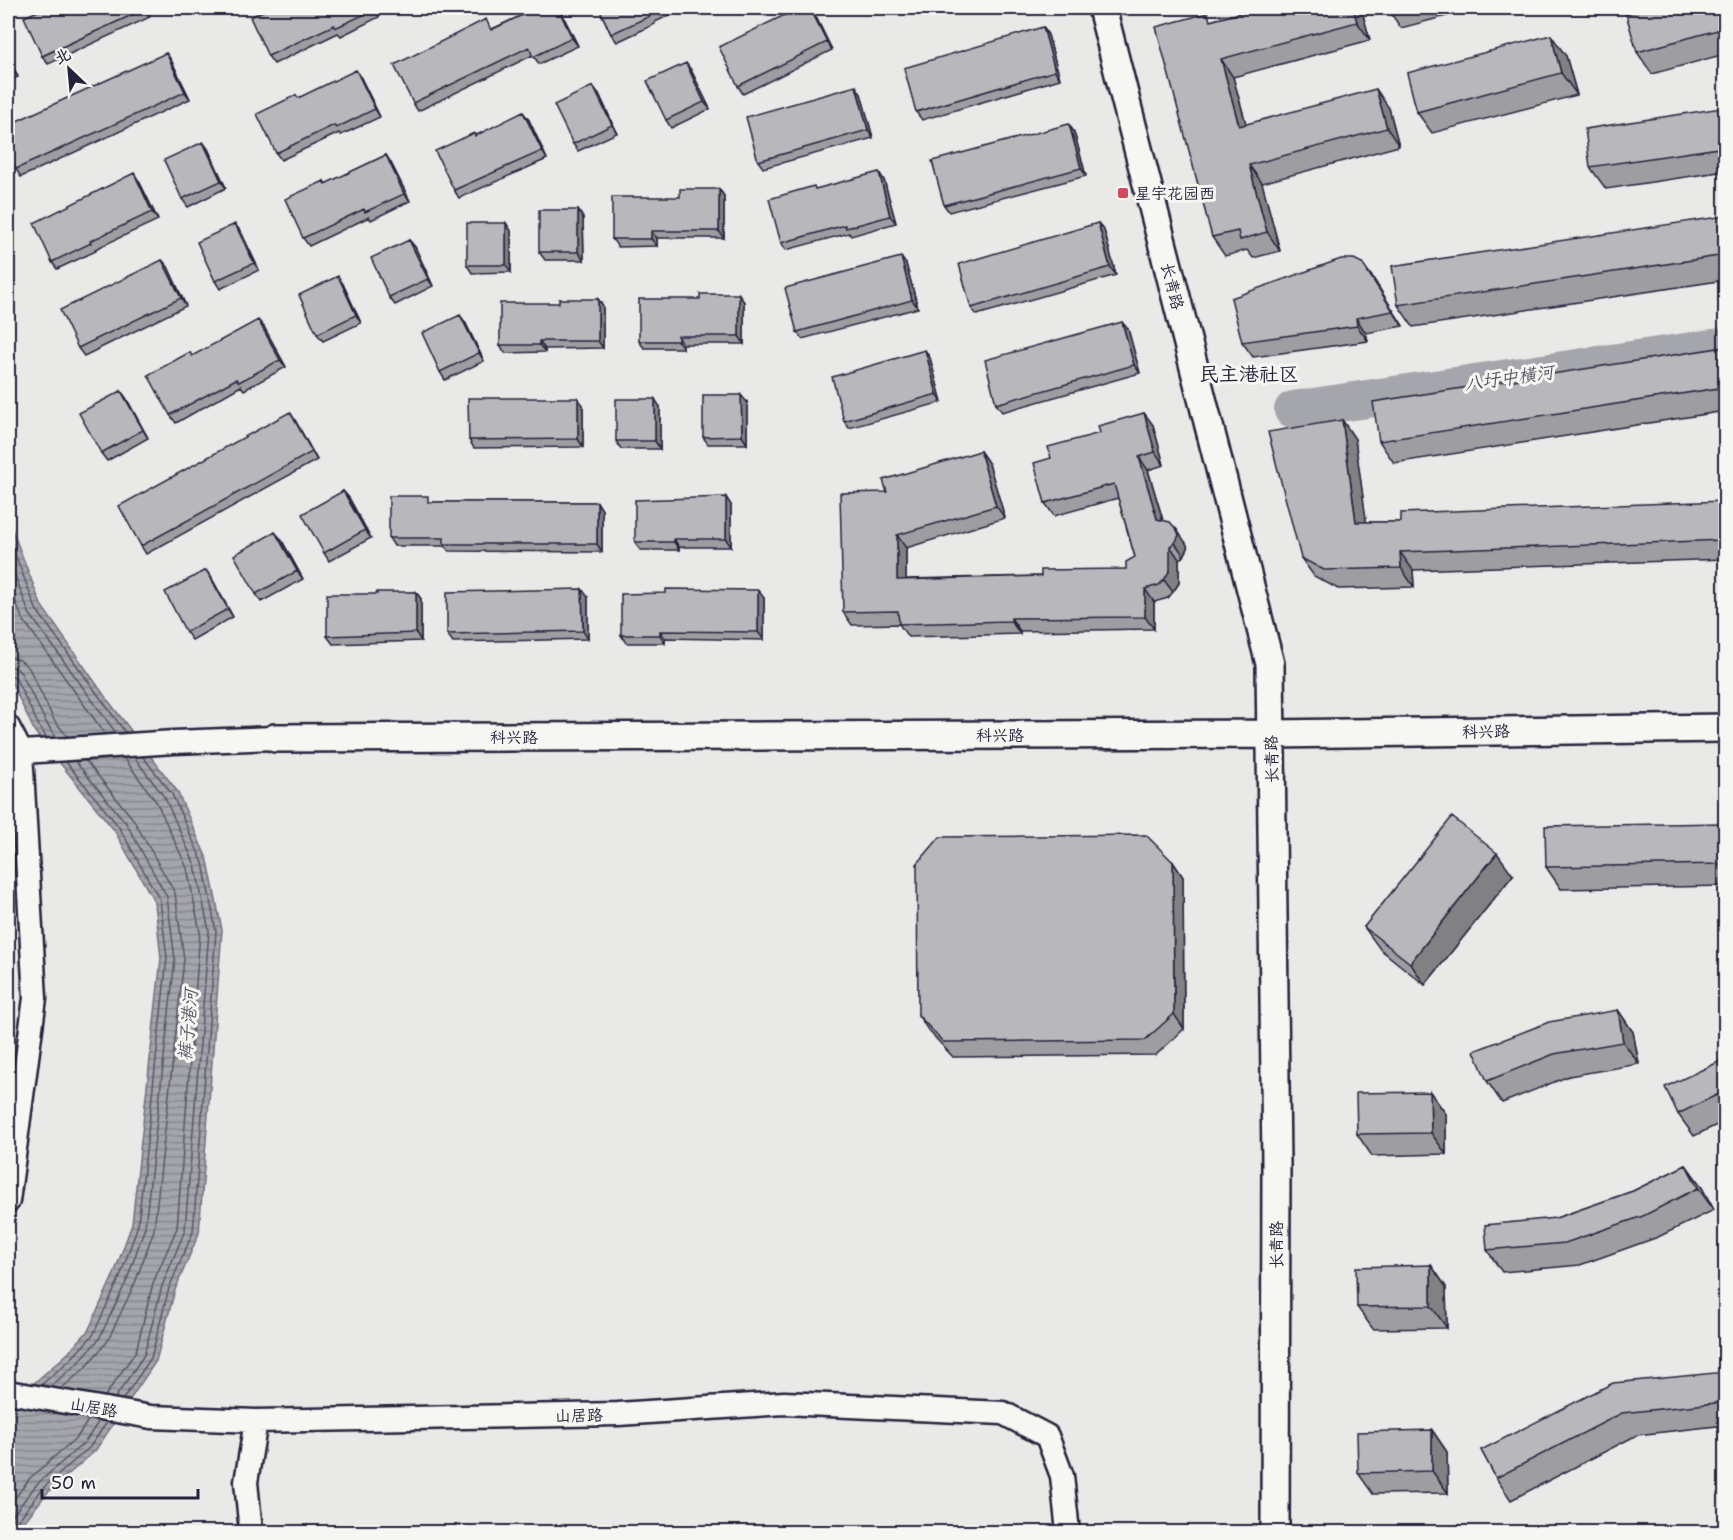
<svg xmlns="http://www.w3.org/2000/svg" width="1733" height="1540" font-family="'Shantell Sans','LXGW WenKai TC',sans-serif">
  <style>
    .water { fill: url(#water-rules); stroke: #71717f; stroke-width: 1.5 }
    .lines { fill: none; stroke-linecap: round; stroke-linejoin: round }
    .shore { stroke: #565668; stroke-width: 1.5 }
    .river { stroke: #a5a5ac; stroke-width: 38 }
    .minor-casing { stroke: #22223b; stroke-width: 27 }
    .tertiary-casing { stroke: #22223b; stroke-width: 32 }
    .minor { stroke: #f6f6f2; stroke-width: 22 }
    .tertiary { stroke: #f6f6f2; stroke-width: 27 }
    .wall { fill: #9e9ea2; stroke: #22223b; stroke-width: 1.5 }
    .shaded-wall { fill: #818184; stroke: #22223b; stroke-width: 1.5 }
    .building { fill: #b8b8bc; stroke: #22223b; stroke-width: 1.5 }
    .poi-dot { fill: #d1495b; stroke: #f6f6f2; stroke-width: 2 }
    .labels { text-anchor: middle; stroke-width: 6; stroke-linejoin: round; paint-order: stroke }
    .poi-label { font-size: 16px; fill: #22223b; stroke: #f6f6f2; text-anchor: start }
    .street-label { font-size: 16px; fill: #22223b; stroke: #f6f6f2 }
    .water-label { font-size: 18px; font-style: italic; fill: #565668; stroke: #f6f6f2 }
    .quarter-label { font-size: 20px; fill: #22223b; stroke: #f6f6f2 }
  </style>
  <defs>
    <pattern id="water-rules" width="6" height="5" patternUnits="userSpaceOnUse" patternTransform="scale(1.5)"><rect width="6" height="5" fill="#a5a5ac"/><path d="M0 2.5h6" fill="none" stroke="#86868d"/></pattern>
  </defs>
  <rect width="100%" height="100%" fill="#e9e9e7"/>
  <filter id="ink" filterUnits="userSpaceOnUse"><feTurbulence type="fractalNoise" baseFrequency=".0167" numOctaves="2"/><feDisplacementMap in="SourceGraphic" scale="12" xChannelSelector="R" yChannelSelector="G"/><feConvolveMatrix kernelMatrix="1 2 1 2 8 2 1 2 1" color-interpolation-filters="sRGB"/></filter>
  <g filter="url(#ink)">
    <path class="water" d="M8 519 41 605 104 695 177 791 208 861 222 930 199 1233 175 1290 156 1361 95 1451 47 1493 16 1532H8V1406L67 1354 88 1331 114 1274 132 1224 161 958 155 903 114 830 35 732 8 675Z"/>
    <g class="lines">
      <path class="shore" d="M8 536 36 609 125 732
        M8 557 29 613 116 733
        M8 582 22 618 105 734
        M8 657 20 660 29 668 54 720 67 736
        M8 666 16 668 21 673 47 724 56 737
        M8 674 15 677 40 728 47 738
        M41 1385 71 1359 93 1335 120 1277 138 1225 167 958 160 900 119 827 66 762
        M51 1386 77 1364 99 1339 127 1280 145 1227 175 959 167 897 126 823 75 761
        M62 1388 83 1370 107 1342 135 1283 154 1230 184 959 175 893 133 819 86 761
        M105 1396 136 1351 153 1283 177 1228 200 932 187 868 157 803 124 758
        M115 1398 144 1355 162 1286 185 1230 209 931 195 865 165 798 134 757
        M123 1399 151 1358 169 1288 193 1232 216 931 203 863 172 794 143 757
        M8 1507 30 1478 78 1436 89 1419
        M8 1521 37 1484 85 1442 99 1421
        M12 1532 13 1527 43 1488 90 1447 107 1422"/>
      <path class="river" d="M1293 410 1726 346"/>
      <defs>
        <path id="minor" d="M8 727 21 752 35 998 8 1201
          M8 753 174 742 275 738
          M8 1392 151 1417 256 1421 618 1414 784 1403 1003 1413 1047 1436 1062 1476 1068 1532
          M251 1532 246 1482 256 1421"/>
        <path id="tertiary" d="M1102 8 1270 664 1276 1165 1275 1532
          M275 738 1271 734 1726 728"/>
      </defs>
      <use href="#minor" class="minor-casing"/>
      <use href="#tertiary" class="tertiary-casing"/>
      <use href="#minor" class="minor"/>
      <use href="#tertiary" class="tertiary"/>
    </g>
    <path class="wall" d="M146 8 150 17 48 64 42 56Z
      M270 8H375L379 17 341 36 338 33 274 64 268 56Z
      M537 8H559L578 46 539 64 533 55 418 111 413 103 492 29Z
      M599 8H685L655 22V24L617 42 611 34Z
      M1259 8H1361L1370 40 1233 77 1246 124 1389 108 1399 146 1262 183 1280 251 1253 258 1247 250 1225 256 1212 237 1213 20Z
      M1387 8H1477L1401 28Z
      M1725 8V54L1652 74 1637 52Z
      M813 11 832 50 743 94 738 86Z
      M1043 27 1048 35 1060 79 922 120 916 112Z
      M166 53 171 60 190 99 21 177 16 169Z
      M8 55 18 77 8 82Z
      M1566 56 1577 95 1432 133 1417 112Z
      M691 70 710 109 671 128 666 120Z
      M361 78 380 117 341 135 339 133 281 160 276 153 296 95 298 98Z
      M599 94 617 133 578 151 573 144Z
      M861 94 873 138 763 168 758 161Z
      M1725 114V171L1606 189 1590 167Z
      M529 120 547 159 459 198 454 190 475 135Z
      M1074 132 1086 176 949 212 944 205Z
      M203 142 208 149 226 188 188 207 182 199Z
      M386 155 391 163 410 201 371 220 369 217 309 246 303 238 324 181 326 184Z
      M884 180 896 223 851 236 849 233 786 250 781 243 816 189Z
      M139 181 158 220 95 249 96 251 57 269 52 262Z
      M719 189 724 196V238H657V246L618 247 612 239 680 197Z
      M578 210 583 218 584 260H545L539 252Z
      M1725 216V280L1413 327 1398 305Z
      M506 223 511 231V272L472 273 467 265Z
      M1098 223 1104 230 1116 275 977 315 971 308Z
      M241 232 259 270 220 289 215 281Z
      M409 240 415 247 433 286 395 305 389 297Z
      M162 260 168 267 186 306 84 356 78 348Z
      M1362 263 1403 326 1366 333 1368 341 1253 357 1242 342Z
      M906 264 918 308 802 339 797 332Z
      M343 284 361 323 323 341 317 334Z
      M598 299 603 306V348L545 349V352L505 353 500 345Z
      M744 302V344H683V348H644L639 341Z
      M465 322 484 361 445 380 440 372Z
      M264 327 286 367 244 390 241 386 176 423 170 415 193 356Z
      M1128 329 1140 373 1002 412 996 404Z
      M1725 347V411L1394 463 1379 441Z
      M925 350 930 358 942 402 849 428 844 421Z
      M121 391 126 398 148 438 107 461 101 453Z
      M747 402V444H708L703 437Z
      M583 405V447L474 448 469 440Z
      M660 407V449H621L616 441Z
      M1144 413 1153 425 1164 465 1148 470 1163 520 1186 543 1188 548 1184 556 1179 559V583L1173 592 1168 598 1154 602V629L1020 631V634L908 637 899 624 852 625 843 612 887 492 980 451 989 464 1005 518 906 548V579L1041 576 1126 569 1135 557 1118 498 1054 516 1045 503 1051 458 1100 433Z
      M295 420 317 460 146 554 141 546Z
      M1342 420 1355 439 1366 522H1401L1725 501V559L1413 570 1414 587 1338 589 1314 576 1301 558Z
      M343 491 349 498 371 538 329 561 324 553Z
      M432 502H597L602 510V552L449 551 445 546H394L389 538Z
      M731 505V547H679V550H640L635 542Z
      M281 539 303 579 261 602 256 594Z
      M211 577 233 617 192 640 186 632Z
      M416 592 421 599V641L333 644 327 636 377 594Z
      M588 597V639L453 642 447 634Z
      M764 598V640L665 638V643H626L621 635Z
      M1725 823V886L1561 889 1546 867Z
      M1173 862 1183 877 1184 1029 1156 1055 953 1057 928 1030 918 1015Z
      M1513 875 1425 985 1380 949 1364 927Z
      M1618 1010 1633 1032 1639 1064 1569 1076 1502 1103 1487 1081Z
      M1725 1059V1121L1694 1136 1678 1114Z
      M1430 1092 1446 1114V1154L1372 1156 1357 1134Z
      M1686 1165 1701 1186 1714 1210 1658 1237 1580 1265 1502 1272 1487 1250 1556 1218 1633 1191Z
      M1431 1265 1446 1287 1447 1328 1373 1329 1357 1307Z
      M1725 1372V1425L1637 1435 1511 1500 1496 1478 1481 1450Z
      M1432 1430 1447 1452 1448 1493 1373 1494 1358 1473Z"/>
    <path class="shaded-wall" d="M558 8H559L578 46 572 38Z
      M810 8 813 11 832 50 827 42Z
      M1353 8H1361L1370 40 1357 22Z
      M1043 27 1048 35 1060 79 1055 71Z
      M1551 35 1566 56 1577 95 1561 73Z
      M166 53 171 60 190 99 185 92Z
      M8 55 18 77 13 70 8 58Z
      M1221 59 1233 77 1252 145 1239 126Z
      M686 63 691 70 710 109 704 102Z
      M356 70 361 78 380 117 375 109Z
      M593 86 599 94 617 133 612 125Z
      M856 86 861 94 873 138 868 130Z
      M1376 89 1389 108 1399 146 1387 128Z
      M1721 108 1725 114V137Z
      M523 112 529 120 547 159 542 151Z
      M1069 124 1074 132 1086 176 1081 168Z
      M203 142 208 149 226 188 221 181Z
      M386 155 391 163 410 201 404 194Z
      M1249 165 1262 183 1280 251 1267 232Z
      M879 172 884 180 896 223 890 216Z
      M134 173 139 181 158 220 152 212Z
      M719 189 724 196V238L719 231Z
      M578 210 583 218 584 260 578 252Z
      M506 223 511 231V272L506 265Z
      M1098 223 1104 230 1116 275 1110 267Z
      M235 224 241 232 259 270 254 263Z
      M651 231 657 238V246L651 239Z
      M409 240 415 247 433 286 428 279Z
      M901 257 906 264 918 308 912 300Z
      M162 260 168 267 186 306 181 298Z
      M1362 263 1373 278 1403 326 1393 311Z
      M338 276 343 284 361 323 356 315Z
      M739 294 744 302V344L739 336Z
      M598 299 603 306V348L598 341Z
      M460 315 465 322 484 361 479 353Z
      M1356 318 1366 333 1368 341 1357 326Z
      M258 320 264 327 286 367 280 360Z
      M1122 322 1128 329 1140 373 1134 365Z
      M678 336 683 344V348L678 341Z
      M539 341 545 349V352L539 345Z
      M925 350 930 358 942 402 937 394Z
      M121 391 126 398 148 438 143 430Z
      M741 395 747 402V444L742 436Z
      M578 398 583 405V447L578 439Z
      M655 399 660 407V449L655 441Z
      M290 412 295 420 317 460 312 452Z
      M1144 413 1153 425 1164 465 1155 452Z
      M1342 420 1355 439 1369 541 1356 522Z
      M980 451 989 464 1005 518 996 506Z
      M1139 457 1148 470 1166 531 1157 519Z
      M343 491 349 498 371 538 365 530Z
      M726 497 731 505V547L726 539Z
      M597 502 602 510V552L597 544Z
      M1177 530 1186 543 1188 548 1184 556 1175 543Z
      M275 532 281 539 303 579 297 571Z
      M897 535 906 548V592L897 580Z
      M674 539 679 547V550L674 542Z
      M1170 546 1179 559V583L1173 592 1164 580Z
      M1400 552 1413 570 1414 587 1401 568Z
      M206 570 211 577 233 617 228 609Z
      M582 589 588 597V639L583 631Z
      M1145 589 1154 602V629L1145 617Z
      M758 590 764 598V640L758 632Z
      M416 592 421 599V641L416 633Z
      M1011 618 1020 631V634L1011 621Z
      M660 631 665 638V643L660 635Z
      M1497 853 1513 875 1425 985 1410 963Z
      M1173 862 1183 877 1184 1029 1174 1014Z
      M1618 1010 1633 1032 1639 1064 1623 1042Z
      M1430 1092 1446 1114V1154L1431 1133Z
      M1686 1165 1701 1186 1714 1210 1698 1188Z
      M1431 1265 1446 1287 1447 1328 1431 1306Z
      M1432 1430 1447 1452 1448 1493 1432 1471Z"/>
    <path class="building" d="M45 8H144L145 9 42 56 24 17Z
      M270 8H373L374 10 335 28 334 25 268 56 250 17Z
      M537 8H558L572 38 533 57 529 47 413 103 394 65 486 19 491 30Z
      M599 8H663L649 14 650 16 611 34Z
      M799 8H810L827 42 738 86 719 47Z
      M1259 8H1353L1357 22 1221 59 1239 126 1376 89 1387 128 1249 165 1267 232 1240 240 1238 231 1212 237 1156 27 1208 13 1210 21Z
      M1650 8H1725V28L1637 52 1626 14Z
      M1043 27 1055 71 916 112 904 68Z
      M1551 35 1561 73 1417 112 1407 73Z
      M166 53 185 92 16 169 8 152V125Z
      M8 58 13 70 8 72Z
      M686 63 704 102 666 120 647 81Z
      M356 70 375 109 336 128 334 125 276 153 257 114 296 95 298 98Z
      M593 86 612 125 573 144 554 105Z
      M856 86 868 130 758 161 746 117Z
      M1721 108 1725 137V147L1590 167 1585 129Z
      M523 112 542 151 454 190 435 151 474 133 475 136Z
      M1069 124 1081 168 944 205 932 161Z
      M203 142 221 181 182 199 164 160Z
      M386 155 404 194 365 212 364 209 303 238 285 199 324 181 325 184Z
      M879 172 890 216 846 228 845 225 781 243 769 199 814 186 815 189Z
      M134 173 152 212 90 241 91 243 52 262 34 223Z
      M680 189H719V231H651V239H612V197H680Z
      M539 210H578V252H539Z
      M1725 216V255L1398 305 1392 266Z
      M467 223H506V265H467Z
      M1098 223 1110 267 971 308 959 264Z
      M235 224 254 263 215 281 197 242Z
      M409 240 428 279 389 297 371 258Z
      M901 257 912 300 797 332 785 288Z
      M1341 259H1354L1362 263 1393 311 1356 318 1357 326 1242 342 1231 298Z
      M162 260 181 298 78 348 60 310Z
      M338 276 356 315 317 334 299 295Z
      M700 294H739V336H678V341H639V299H700Z
      M559 299H598V341H539V345H500V303H559Z
      M460 315 479 353 440 372 422 333Z
      M258 320 280 360 239 382 236 379 170 415 148 375 190 352 192 356Z
      M1122 322 1134 365 996 404 985 360Z
      M1725 347V387L1379 441 1373 402Z
      M925 350 937 394 844 421 832 377Z
      M121 391 143 430 101 453 79 413Z
      M703 395H741L742 436 703 437Z
      M468 398H578V439L469 440Z
      M616 399H655V441H616Z
      M290 412 312 452 141 546 119 506Z
      M1144 413 1155 452 1139 457 1157 519 1170 522 1177 530 1179 535 1175 543 1170 546V570L1164 580 1159 585 1145 589V617L1011 618V621L899 624 898 611 843 612 840 493 887 492 883 480 980 451 996 506 897 535V580L1041 576V570L1126 569V562L1135 557 1114 484 1045 503 1034 463 1051 458 1048 447 1100 433 1098 426Z
      M1342 420 1356 522H1401V513L1725 501V540L1400 552 1401 568 1324 570 1301 558 1268 432Z
      M343 491 365 530 324 553 302 514Z
      M389 496H428V502H597V544H444V538H389Z
      M726 497V539H674V542H635V500Z
      M275 532 297 571 256 594 234 555Z
      M206 570 228 609 186 632 165 592Z
      M582 589 583 631 447 634V592Z
      M666 589 758 590V632L660 631V635H621V594L666 593Z
      M377 592H416V633L327 636V594H377Z
      M1452 817 1497 853 1410 963 1364 927Z
      M1725 823V864L1546 867 1545 826Z
      M1146 835 1173 862 1174 1014 1145 1040 943 1042 918 1015 917 864 940 837Z
      M1618 1010 1623 1042 1554 1054 1487 1081 1474 1051 1549 1022Z
      M1725 1059V1091L1678 1114 1665 1087Z
      M1430 1092 1431 1133 1357 1134 1356 1093Z
      M1686 1165 1698 1188 1643 1216 1565 1243 1487 1250 1485 1225 1556 1218 1633 1191Z
      M1431 1265V1306L1357 1307 1356 1267Z
      M1725 1372V1402L1622 1413 1496 1478 1481 1450 1613 1383Z
      M1432 1430V1471L1358 1473 1357 1432Z"/>
  </g>
  <rect class="poi-dot" x="1117" y="187" width="12" height="12" rx="3"/>
  <g class="labels">
    <g class="poi-label">
      <text x="1135" y="199">星宇花园西</text>
    </g>
    <g class="street-label">
      <text transform="translate(1173 286) rotate(76)" y="6">长青路</text>
      <text transform="translate(1486 731) rotate(-1)" y="6">科兴路</text>
      <text x="1000" y="741">科兴路</text>
      <text x="514" y="743">科兴路</text>
      <text transform="translate(1271 759) rotate(-91)" y="6">长青路</text>
      <text transform="translate(1276 1245) rotate(-90)" y="6">长青路</text>
      <text transform="translate(94 1407) rotate(10)" y="6">山居路</text>
      <text transform="translate(579 1415) rotate(-1)" y="6">山居路</text>
    </g>
    <g class="water-label">
      <text transform="translate(1509 378) rotate(-8)" y="6">八圩中横河</text>
      <text transform="translate(188 1025) rotate(-85)" y="6">裤子港河</text>
    </g>
    <g class="quarter-label">
      <text x="1249" y="381">民主港社区</text>
    </g>
  </g>
  <rect width="1733" height="1540" fill="none" stroke="#f6f6f2" stroke-width="30"/>
  <rect x="15" y="15" width="1703" height="1510" fill="none" stroke="#22223b" stroke-width="2" filter="url(#ink)"/>
  <g transform="translate(69 69) rotate(334)" stroke="#f6f6f2" stroke-width="4.5" paint-order="stroke">
  <path d="M0-4.5L10 22L0 15L-10 22Z" fill="#22223b"/>
  <text y="-9" font-size="16" font-weight="bold" text-anchor="middle" fill="#22223b">北</text>
  </g>
  <path d="M42 1489v9h156v-9" fill="none" stroke="#22223b" stroke-width="3"/>
  <text x="51" y="1489" font-size="18" fill="#22223b" stroke="#f6f6f2" stroke-width="4.5" paint-order="stroke">50 m</text>
</svg>
